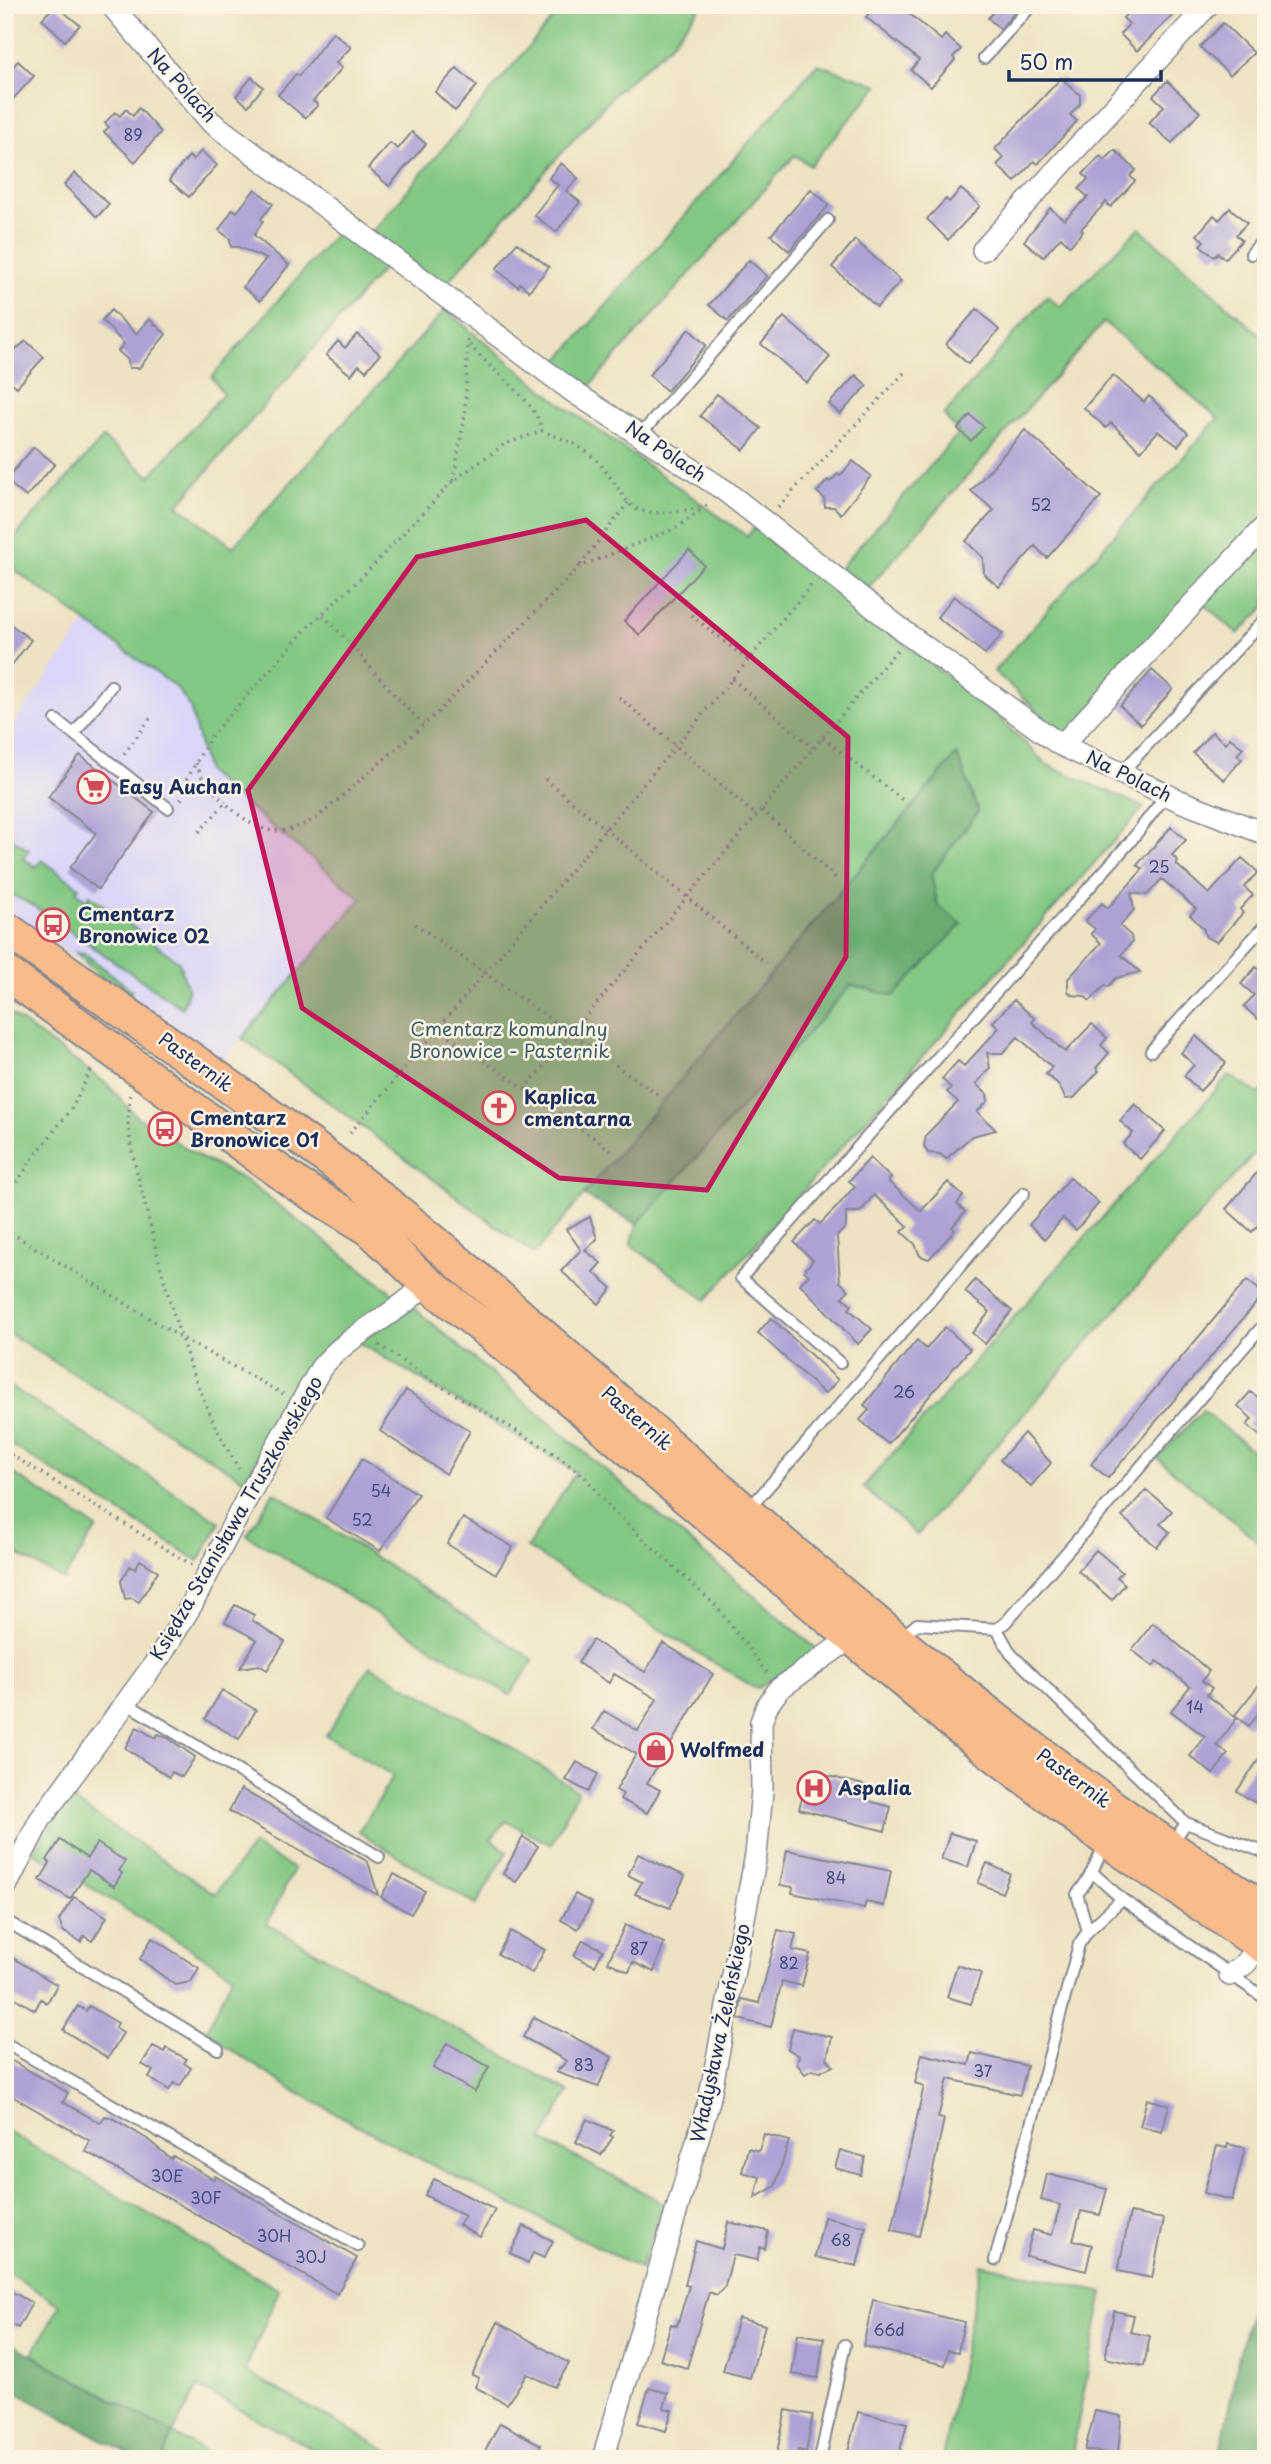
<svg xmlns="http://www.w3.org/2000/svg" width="1271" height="2464" font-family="'Playpen Sans',sans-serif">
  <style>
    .built { fill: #dbd6f7 }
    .green { fill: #83c882; stroke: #4f7c70; stroke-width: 2 }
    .forest { fill: #6aac70; stroke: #426e67; stroke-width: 2 }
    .building { fill: #ada1d6 }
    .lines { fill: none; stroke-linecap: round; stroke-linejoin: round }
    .lane-casing { stroke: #848890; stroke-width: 14 }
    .street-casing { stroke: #848890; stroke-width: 24 }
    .primary-casing { stroke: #848890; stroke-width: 37 }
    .path { stroke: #848890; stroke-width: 3.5; stroke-dasharray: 2 5; stroke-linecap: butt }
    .lane { stroke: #fff; stroke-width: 10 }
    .street { stroke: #fff; stroke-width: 21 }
    .primary { stroke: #fabb8b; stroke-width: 33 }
    .marked { fill: #c2185b; fill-opacity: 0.2; stroke: #c2185b; stroke-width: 5; stroke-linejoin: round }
    .labels { text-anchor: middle; stroke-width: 5; stroke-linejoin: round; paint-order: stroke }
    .number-label { font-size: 16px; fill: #404c7c }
    .street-label { font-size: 19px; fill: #1b2f5e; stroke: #fcf5e5 }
    .poi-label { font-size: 19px; font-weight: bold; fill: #1b2f5e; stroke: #fcf5e5; text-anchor: start }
    .park-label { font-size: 19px; fill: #3a5d69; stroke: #fcf5e5 }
  </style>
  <rect width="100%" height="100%" fill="#fcf5e5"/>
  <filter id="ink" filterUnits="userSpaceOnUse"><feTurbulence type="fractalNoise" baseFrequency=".0143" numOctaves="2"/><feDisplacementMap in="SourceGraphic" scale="14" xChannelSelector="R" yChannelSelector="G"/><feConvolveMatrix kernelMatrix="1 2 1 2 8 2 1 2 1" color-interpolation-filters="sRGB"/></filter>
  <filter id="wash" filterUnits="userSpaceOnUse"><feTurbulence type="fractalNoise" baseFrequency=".00686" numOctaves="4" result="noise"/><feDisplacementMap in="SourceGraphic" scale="28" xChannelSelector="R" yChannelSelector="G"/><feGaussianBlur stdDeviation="1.57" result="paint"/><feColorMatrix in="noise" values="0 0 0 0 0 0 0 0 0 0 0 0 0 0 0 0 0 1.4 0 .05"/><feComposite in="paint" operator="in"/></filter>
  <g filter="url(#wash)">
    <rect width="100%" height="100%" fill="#ede2c1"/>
    <path class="built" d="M86 622 177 688 190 707 207 774 361 899 223 1060 5 909V736Z"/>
    <path class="green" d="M564 5H702L669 46 615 93 443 287 373 231Z
      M817 64 879 85 810 166 795 155 589 387 556 363Z
      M343 225 388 263 178 505 233 547 445 310 564 406 747 536 754 528 993 712 1047 765 1144 807 706 1300 631 1245 637 1224 851 985 962 924 938 907 931 875 978 811 957 755 534 1254 242 1038 361 899 207 773 190 707 177 688 5 563V548L103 438 150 476 223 394 212 377Z
      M1139 228 1266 340V606L1238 634 1202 602 1075 745 994 671 1218 418 1104 322 869 587 839 569 959 433 944 415 1047 296 1060 307Z
      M5 834 29 850 23 858 36 867 42 860 79 887 76 892 87 900 90 895 179 962 188 991 182 1008 32 905 5 891Z
      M76 952 84 953 132 990 125 997 110 987Z
      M5 991 83 1047 79 1052 5 1000Z
      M5 1010 108 1085 136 1116 203 1159 245 1180 398 1297 341 1334 313 1362 245 1480 5 1331Z
      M1229 1075 1259 1094 1266 1087V1140L917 1535 863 1487Z
      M414 1308 818 1650 757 1689 527 1548 576 1472 358 1342Z
      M5 1383 220 1522 199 1561 5 1441Z
      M1203 1410 1266 1462V1548L1157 1458Z
      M5 1468 97 1528 63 1580 5 1547Z
      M274 1492 534 1660 510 1695 247 1535Z
      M370 1666 486 1731 578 1791 551 1845 506 1821 491 1839 507 1852 476 1905 359 1832 393 1776 326 1735Z
      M71 1799 215 1894 253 1845 294 1869 267 1924 569 2092 542 2140 664 2203 640 2268 424 2161 291 2089 205 2033 233 1975 33 1852Z
      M5 2130 279 2290 245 2371 402 2459H331L198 2387 173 2433 217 2459H163L173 2433 32 2355 60 2305 5 2271Z
      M981 2264 1103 2292 1071 2459H942Z"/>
    <path class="forest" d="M957 754 978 811 931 875 938 906 962 924 894 996 851 985 637 1224 583 1195Z
      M1266 2250V2459H1219L1238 2360Z
      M5 2340 173 2433 163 2459H138L5 2386Z"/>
    <g id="blocks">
      <path class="building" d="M55 5 80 25 65 41 42 19Z
        M876 5H899L941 40 945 35 961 49 953 57 955 60 931 87 911 70 919 60 866 17Z
        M1000 5H1021L1000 29 988 18Z
        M1134 5H1183L1137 51 1120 34 1129 24 1123 18Z
        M1223 23 1254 53 1230 75 1200 47Z
        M333 32 351 47 336 63 342 68 313 101 318 105 305 118 278 95 296 74 299 76Z
        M18 61 34 76 14 98 5 89V75Z
        M457 68 477 86 455 111 435 92Z
        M252 77 263 87 248 106 236 96Z
        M1061 78 1080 95V104L1070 115 1077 121 1038 164 1034 161 1015 182 997 165 1004 158 995 149Z
        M1167 81 1200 112 1172 143 1149 123 1164 106 1153 96Z
        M139 108 161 132 135 162 104 132 109 127 105 123 115 112 120 116 126 109 133 116Z
        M412 132 426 144 389 186 368 168 390 143 398 149Z
        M1115 150 1136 170 1130 176 1135 181 1111 207 1106 202 1081 229 1083 231 1070 246 1061 237 1043 257 1024 241 1050 208 1064 220 1088 197 1079 189 1088 179 1083 174 1100 156 1105 160Z
        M201 151 217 165 189 197 169 180 189 156 193 160Z
        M561 163 578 178 566 191 580 202 556 232 534 215 558 185 549 178Z
        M75 173 109 204 97 217 64 185Z
        M255 189 273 204 261 219 263 221 254 235 289 265 260 301 243 287 266 259 239 247H231L230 239 219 230 233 209 237 212Z
        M811 189 829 205 789 251 771 235Z
        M961 189 980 206 948 240 927 219 946 199 949 202Z
        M1230 208 1247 223 1236 235 1242 240 1225 259 1218 253 1214 257 1200 245 1204 241 1197 235 1214 215 1219 220Z
        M855 240 901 281 877 307 832 267Z
        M517 243 549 267 529 291 520 283 518 287 496 269Z
        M749 260 767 276 728 321 709 305Z
        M977 309 999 330 968 364 946 344Z
        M111 310 136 334 149 319 166 334 139 368H129L128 360 118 351 124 344 102 320Z
        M784 317 830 357 807 383 761 344Z
        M689 329 706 345 667 391 649 375Z
        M357 334 380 354 366 371 359 365 351 375 326 355 338 341 345 348Z
        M26 341 44 357 17 387 5 377V358Z
        M856 375 867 386 840 414 829 404Z
        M1113 375 1144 402 1149 396 1188 433 1178 446 1158 431 1141 451 1111 423 1106 428 1084 408Z
        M717 394 761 428 744 450 700 416Z
        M970 415 984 427 971 441 958 429Z
        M1025 430 1101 497 1047 558 1035 546 999 587 984 574 983 558 966 541 994 510 971 491Z
        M34 447 55 464 26 497 6 480Z
        M853 461 871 476 841 514 834 507H825L824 498 817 492 828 480 830 482 838 474 840 476Z
        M689 550 704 565 640 635 624 621Z
        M954 596 1003 634 985 654 937 617Z
        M5 620 31 640 5 674Z
        M1152 670 1173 689 1141 725 1120 706Z
        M1212 732 1225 743 1230 738 1243 748 1237 755 1242 759 1224 780 1193 753Z
        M80 755 154 812 98 889 70 868 96 833 48 797Z
        M1171 827 1186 840 1172 855 1178 861 1176 864 1209 894 1242 858 1258 872 1244 887 1253 895 1240 909 1243 913 1217 942 1206 937 1203 928 1190 915 1196 909 1162 879 1147 895 1131 893 1134 910 1120 926 1131 936 1132 942 1121 955 1140 972 1116 978 1108 987 1105 985 1090 1001 1084 996 1072 995 1068 991V979L1101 943 1091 934 1095 929 1085 921 1102 903 1108 908 1143 869 1137 865Z
        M1256 967 1266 976V1026L1244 1007 1254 995 1241 984Z
        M1014 1000 1035 1019 1032 1022 1065 1052 1092 1024 1107 1038 1101 1045 1109 1053 1096 1068 1099 1071 1074 1098 1066 1099 1058 1084 1046 1074 1052 1067 1018 1037 1003 1053H987L990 1068 976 1084 987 1094 988 1101 977 1112 996 1130 972 1136 946 1159 940 1154 928 1153 924 1146 926 1135 958 1102 947 1092 951 1088 942 1079 958 1061 964 1066 999 1028 993 1022Z
        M1196 1036 1226 1063 1200 1091 1184 1076 1194 1065 1181 1053Z
        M1135 1104 1165 1131 1140 1159 1123 1144 1133 1133 1120 1121Z
        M870 1158 891 1178 888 1181 921 1211 948 1182 963 1196 957 1204 965 1212 952 1227 955 1230 929 1259 920 1256 915 1244 902 1232 908 1226 874 1195 860 1212H846V1227L837 1236 840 1282 849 1290 842 1297 852 1305 849 1309 872 1329 858 1344 800 1284 809 1275 804 1271 813 1260 794 1242 815 1220 820 1224 837 1207 855 1186 849 1181Z
        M1266 1162V1216L1252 1232 1226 1209Z
        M1070 1178 1099 1203 1076 1230 1063 1218 1045 1239 1029 1225Z
        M590 1217 597 1239 585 1250 601 1263 593 1272 612 1288 599 1304 561 1271 581 1250 566 1229Z
        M975 1280 1012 1311 985 1344 972 1333 990 1312 965 1292Z
        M1247 1280 1264 1294 1108 1478 1091 1464Z
        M771 1318 838 1380 825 1394 758 1333Z
        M945 1327 970 1349 888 1444 860 1420 869 1410 864 1405 917 1340 926 1349Z
        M406 1390 470 1431 446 1474 380 1431Z
        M1250 1392 1266 1402V1441L1247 1425 1252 1419 1238 1406Z
        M1024 1433 1051 1463 1031 1486 1000 1460Z
        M362 1459 418 1494 380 1551 326 1518Z
        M1146 1490 1172 1511 1160 1524 1170 1532 1157 1547 1122 1517Z
        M463 1518 513 1547 496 1574 447 1544Z
        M1096 1550 1122 1572 1117 1577 1125 1584 1112 1600 1078 1571Z
        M140 1560 158 1571 139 1602 132 1598 125 1599 121 1581 130 1566 135 1569Z
        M235 1605 254 1615 252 1620 285 1642 267 1670 259 1665 240 1668 257 1640 225 1622Z
        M1153 1623 1209 1671 1202 1681 1212 1688 1207 1695 1237 1718 1217 1745 1228 1754 1213 1774 1190 1756 1205 1737 1171 1711 1190 1686 1157 1661 1153 1666 1132 1650Z
        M592 1640 645 1672 663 1643 713 1674 647 1783 660 1790 647 1813 620 1799 623 1794 616 1790 636 1754 593 1729 604 1711 638 1731 657 1699 614 1674 609 1683 578 1663Z
        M1266 1676V1703L1249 1726 1235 1715Z
        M222 1690 256 1710 239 1739 205 1719Z
        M137 1727 155 1738 158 1734 168 1738 195 1757 182 1777 172 1772 169 1777 125 1748Z
        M1266 1749V1810L1237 1791Z
        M577 1762 598 1774 588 1792 566 1780Z
        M809 1771 872 1787 869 1801 891 1807 885 1831 799 1809Z
        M241 1789 368 1862 378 1895 229 1811Z
        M950 1833 976 1841 968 1867 941 1859Z
        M523 1837 538 1846 516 1882 503 1874Z
        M60 1840 87 1858 97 1843 125 1861 119 1871 122 1873 114 1886 89 1870 70 1899 40 1880 50 1863 47 1860Z
        M787 1850 891 1871 884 1906 866 1902 864 1908 792 1893 793 1887 780 1885Z
        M638 1854 685 1876 670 1908 635 1894 642 1882 628 1875Z
        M987 1863 1010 1874 1002 1893 978 1883Z
        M394 1874 425 1891 411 1914 381 1897Z
        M575 1894 592 1903 578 1929 561 1920Z
        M74 1897 107 1917 92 1941 84 1936 81 1942 63 1931 59 1920Z
        M625 1925 664 1943 654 1972 633 1962 629 1972 608 1962Z
        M778 1930 796 1934 792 1950 810 1954 802 1986 782 1981 771 2027 738 2019 742 1999 759 2003Z
        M510 1931 545 1950 532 1973 498 1954Z
        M152 1938 199 1968 191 1982 175 1985 140 1959Z
        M583 1940 603 1950 595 1966 574 1956Z
        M5 1953 57 1985 47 2003 41 1999 35 2010 5 1992Z
        M957 1965 981 1973 971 2004 947 1997Z
        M78 2006 86 2011 89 2006 118 2023 115 2028 123 2033 108 2058 63 2030Z
        M534 2017 612 2057 598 2087 556 2072 567 2061 523 2037Z
        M793 2028 832 2037 827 2058 833 2066 820 2072 812 2070 805 2074 797 2064 799 2056 788 2049Z
        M447 2043 489 2067 475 2092 433 2068Z
        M153 2046 164 2052 166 2048 187 2059 184 2063 191 2068 180 2086 174 2083 169 2090 149 2078 153 2071 142 2064Z
        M972 2053 1027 2066 1020 2095 948 2079 938 2118 944 2119 919 2236 892 2230 924 2086 915 2083 922 2054 969 2065Z
        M5 2057 68 2093 63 2102 100 2123 105 2116 114 2119 147 2139 171 2159 173 2156 213 2179 215 2176 357 2258 337 2294 85 2151 90 2141 5 2092Z
        M1147 2099 1169 2105 1162 2132 1140 2126Z
        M587 2119 613 2131 610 2135 613 2137 601 2155 576 2142Z
        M764 2134 789 2141 775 2186 755 2198 760 2177 742 2172 748 2148 759 2151Z
        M1228 2144 1245 2148 1232 2200 1204 2193 1217 2146 1227 2148Z
        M840 2150 865 2157 861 2175 835 2168Z
        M1047 2174 1107 2189 1100 2215 1081 2211 1073 2240 1092 2245 1086 2271 1026 2256 1033 2230 1052 2235 1060 2205 1041 2200Z
        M434 2179 495 2210 480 2237 459 2225 465 2216 425 2195Z
        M1130 2213 1164 2219 1152 2278 1118 2271Z
        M824 2217 866 2227 857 2266 815 2257Z
        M728 2222 768 2231 765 2249 760 2247 757 2260 733 2255 725 2286 717 2295 709 2292 687 2368 660 2360 671 2324 677 2326 689 2286 685 2285 696 2241 722 2249Z
        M524 2226 553 2241 544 2258 533 2253 528 2263 510 2253Z
        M5 2288 32 2303 18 2328 5 2321Z
        M873 2300 964 2322 958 2352 948 2350 945 2365 863 2346Z
        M1114 2311 1134 2315 1130 2332 1150 2336 1144 2366 1105 2358Z
        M738 2318 765 2325 750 2378 723 2371Z
        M498 2322 569 2363 555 2387 527 2374 507 2404 475 2387 479 2378 472 2375Z
        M798 2334 824 2338 818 2378 792 2374Z
        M649 2388 668 2393 664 2408 672 2410 666 2431 638 2423Z
        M786 2410 813 2415 806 2452 798 2450 796 2457 777 2452Z
        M1095 2411 1121 2416 1118 2455 1085 2450Z
        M858 2412 907 2423 898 2459H846Z
        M500 2423 541 2445 534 2459H498L485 2451Z"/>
    </g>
  </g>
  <g filter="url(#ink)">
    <use href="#blocks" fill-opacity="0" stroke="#848890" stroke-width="2"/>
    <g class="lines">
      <defs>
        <path id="lane" d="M984 58 1032 5
          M1251 254 1266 236
          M641 434 828 220
          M56 720 168 808
          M74 734 111 686
          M1122 772 1266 618
          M1151 1051 1266 924
          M840 1363 741 1278 1130 842 1167 794
          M748 1510 1024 1193
          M997 1629 1011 1654 1186 1823 1171 1845
          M900 1639 917 1624 997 1629 1006 1622 1266 1322
          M126 1703 379 1857
          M1186 1823 1266 1853
          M1094 1874 1122 1899 1266 1999
          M5 1920 218 2049
          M1088 1931 1122 1899
          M5 2043 358 2246
          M995 2260 1079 1944 1088 1931 1077 1894C1092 1878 1095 1861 1107 1843
          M820 2459 845 2345"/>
        <path id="street" d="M111 5 211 122 575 393 724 490 910 636 1059 744 1180 801 1266 834
          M983 250 1208 5
          M1062 745 1266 525
          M5 1888 40 1820 161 1655 192 1604 247 1498 321 1368C351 1331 396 1317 427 1282
          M1230 1975 1246 1963 1260 1944
          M603 2459 709 2101 756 1855 762 1791 761 1722 767 1706 779 1689 852 1637"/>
        <path id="primary" d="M5 928C134 1020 265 1108 390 1206 461 1262 528 1324 597 1383 812 1569 1024 1760 1266 1910
          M5 972 298 1185 370 1229 420 1277 524 1360 952 1722 1108 1841 1266 1948"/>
      </defs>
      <use href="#lane" class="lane-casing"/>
      <use href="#street" class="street-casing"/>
      <use href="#primary" class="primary-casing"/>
      <path class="path" d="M470 345C489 369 537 400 542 431
        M453 481 465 414 468 337
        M778 507 906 371
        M580 565 628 503
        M323 615C359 651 386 689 423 724
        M691 615 748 660
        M732 679 813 748
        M619 697 757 816
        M823 738 904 801
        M124 754 152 716
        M196 763 203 780 225 803
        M545 779 766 963
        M181 800 187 779 211 736 308 627 360 579 453 481 505 444 542 431C561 438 579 444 594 458 607 470 616 487 627 501 642 522 688 510 709 505
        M762 810 838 880
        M199 832 225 803C259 833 275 840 317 818L435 715 579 567 676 528 704 508
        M415 924 657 1094
        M438 1028 611 1150
        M524 1089 897 650
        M130 1095 128 1122 131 1149C160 1258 179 1371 239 1469
        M350 1133 813 583
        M5 1200 33 1158 72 1108 92 1068
        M5 1229 180 1337 283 1394
        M379 1345 429 1379 549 1450 585 1477 610 1508 716 1606 767 1673
        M5 1451 192 1565"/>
      <use href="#lane" class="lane"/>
      <use href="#street" class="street"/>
      <use href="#primary" class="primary"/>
    </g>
  </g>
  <path class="marked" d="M586 520 848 737 846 957 707 1190 559 1178 302 1008 248 790 417 557Z"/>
  <defs>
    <symbol id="supermarket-ring" viewBox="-11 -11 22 22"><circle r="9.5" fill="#fcf5e5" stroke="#d1495b" stroke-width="1.5"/><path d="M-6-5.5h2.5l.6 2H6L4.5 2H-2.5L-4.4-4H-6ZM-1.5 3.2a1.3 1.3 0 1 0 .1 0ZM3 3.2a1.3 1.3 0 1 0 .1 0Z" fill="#d1495b"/></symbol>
    <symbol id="bus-ring" viewBox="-11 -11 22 22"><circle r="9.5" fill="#fcf5e5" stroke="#d1495b" stroke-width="1.5"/><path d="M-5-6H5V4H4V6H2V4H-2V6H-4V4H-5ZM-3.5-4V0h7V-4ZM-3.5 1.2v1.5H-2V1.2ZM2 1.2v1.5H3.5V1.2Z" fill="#d1495b"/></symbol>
    <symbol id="church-ring" viewBox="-11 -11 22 22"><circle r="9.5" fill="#fcf5e5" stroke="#d1495b" stroke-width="1.5"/><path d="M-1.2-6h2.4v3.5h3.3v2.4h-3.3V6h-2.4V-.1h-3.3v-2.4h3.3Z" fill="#d1495b"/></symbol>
    <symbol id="shop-ring" viewBox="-11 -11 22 22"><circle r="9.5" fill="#fcf5e5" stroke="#d1495b" stroke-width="1.5"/><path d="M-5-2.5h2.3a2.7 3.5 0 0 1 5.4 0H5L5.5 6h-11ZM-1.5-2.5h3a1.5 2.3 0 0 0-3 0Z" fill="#d1495b"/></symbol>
    <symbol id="hospital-ring" viewBox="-11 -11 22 22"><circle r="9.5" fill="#fcf5e5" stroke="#d1495b" stroke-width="1.5"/><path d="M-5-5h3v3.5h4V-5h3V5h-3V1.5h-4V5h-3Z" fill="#d1495b"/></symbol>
  </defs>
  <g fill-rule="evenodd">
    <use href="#supermarket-ring" x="75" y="768" width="38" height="38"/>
    <use href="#bus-ring" x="34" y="906" width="38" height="38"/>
    <use href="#church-ring" x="480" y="1089" width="38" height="38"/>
    <use href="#bus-ring" x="146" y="1110" width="38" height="38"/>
    <use href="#shop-ring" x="637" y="1731" width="38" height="38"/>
    <use href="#hospital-ring" x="795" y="1769" width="38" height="38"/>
  </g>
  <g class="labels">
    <g class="number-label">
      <text x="133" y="141">89</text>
      <text x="1041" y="511">52</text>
      <text x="1159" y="873">25</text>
      <text x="904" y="1398">26</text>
      <text x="381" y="1497">54</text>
      <text x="362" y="1526">52</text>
      <text x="1195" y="1713">14</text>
      <text x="836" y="1884">84</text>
      <text x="639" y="1955">87</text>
      <text x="789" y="1969">82</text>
      <text x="584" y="2071">83</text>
      <text x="983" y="2077">37</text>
      <text x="167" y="2182">30E</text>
      <text x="206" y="2204">30F</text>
      <text x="274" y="2242">30H</text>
      <text x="841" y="2246">68</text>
      <text x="311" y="2263">30J</text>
      <text x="889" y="2336">66d</text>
    </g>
    <g class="street-label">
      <text transform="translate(182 85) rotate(48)" y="7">Na Polach</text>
      <text transform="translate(666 451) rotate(34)" y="7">Na Polach</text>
      <text transform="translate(1129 776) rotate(26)" y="7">Na Polach</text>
      <text transform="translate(196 1062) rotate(36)" y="7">Pasternik</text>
      <text transform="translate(637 1418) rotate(41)" y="7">Pasternik</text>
      <text transform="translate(236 1518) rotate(-60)" y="7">Księdza Stanisława Truszkowskiego</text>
      <text transform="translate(1074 1778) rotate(36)" y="7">Pasternik</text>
      <text transform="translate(720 2033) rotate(-78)" y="7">Władysława Żeleńskiego</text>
    </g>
    <g class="poi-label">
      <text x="119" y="794">Easy Auchan</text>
      <text x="78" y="921">Cmentarz<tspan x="78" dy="22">Bronowice 02</tspan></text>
      <text x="524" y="1104">Kaplica<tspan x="524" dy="22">cmentarna</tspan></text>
      <text x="190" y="1125">Cmentarz<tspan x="190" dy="22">Bronowice 01</tspan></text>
      <text x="680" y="1757">Wolfmed</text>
      <text x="838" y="1795">Aspalia</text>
    </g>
    <g class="park-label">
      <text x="509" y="1036">Cmentarz komunalny<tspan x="509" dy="22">Bronowice - Pasternik</tspan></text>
    </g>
  </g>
  <rect width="1271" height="2464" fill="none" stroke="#fcf5e5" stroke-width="28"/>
  <path d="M1009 70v10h152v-10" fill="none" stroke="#1b2f5e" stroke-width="3.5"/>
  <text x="1019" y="70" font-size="21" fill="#1b2f5e" stroke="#fcf5e5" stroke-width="5" paint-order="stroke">50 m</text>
</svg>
